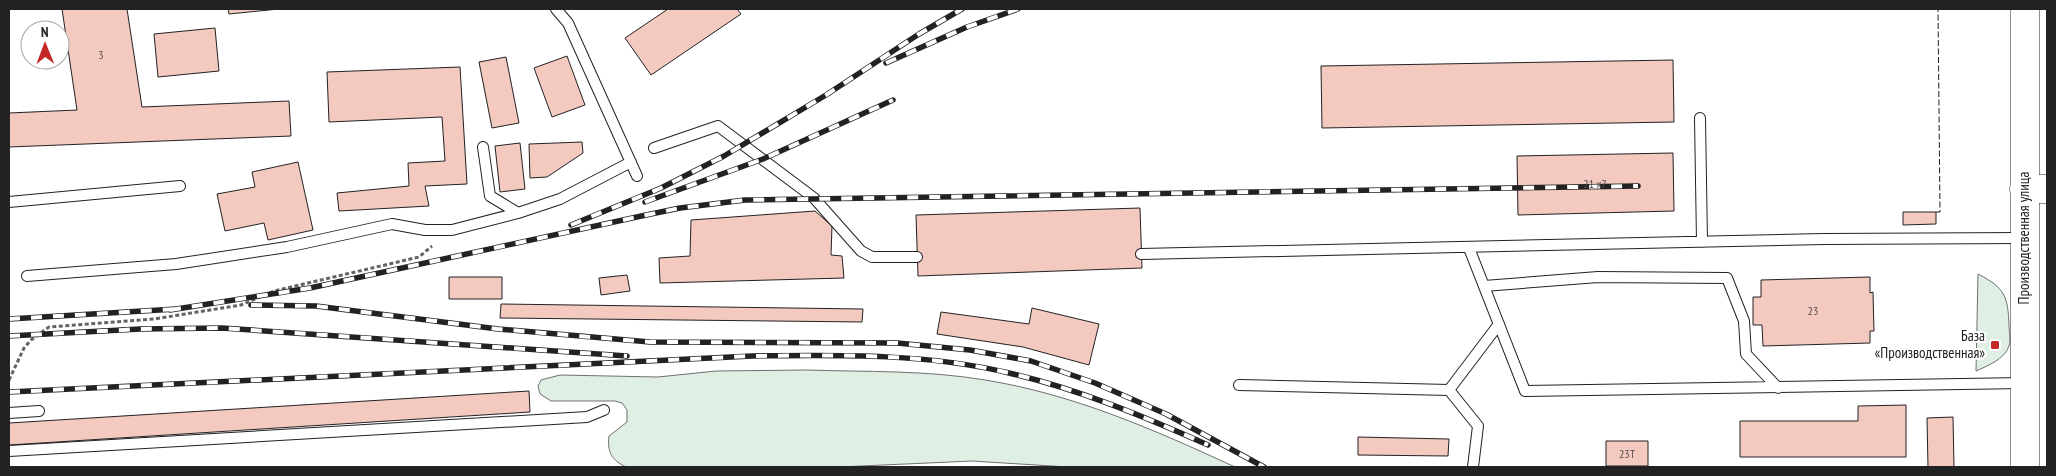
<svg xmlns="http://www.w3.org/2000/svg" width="2056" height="476" font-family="'PT Sans Narrow',sans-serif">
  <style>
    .green { fill: #e0efe3; stroke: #6f6f6f }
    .building { fill: #f3c9c0; stroke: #222 }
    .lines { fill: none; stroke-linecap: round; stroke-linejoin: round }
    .lane-casing { stroke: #222; stroke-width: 12 }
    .highway-casing { stroke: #222; stroke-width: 29 }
    .path { stroke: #646464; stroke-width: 3; stroke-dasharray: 4 2.5; stroke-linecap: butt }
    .lane { stroke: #fff; stroke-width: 10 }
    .highway { stroke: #fff; stroke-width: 28 }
    .rail-casing { stroke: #222; stroke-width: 5.5 }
    .rail { stroke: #fff; stroke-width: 4; stroke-dasharray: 11; stroke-linecap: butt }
    .fence { stroke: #222; stroke-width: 1; stroke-dasharray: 6 2.5; stroke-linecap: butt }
    .poi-dot { fill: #c62828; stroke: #fff; stroke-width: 2 }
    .labels { text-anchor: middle; stroke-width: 4; stroke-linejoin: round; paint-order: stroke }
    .number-label { font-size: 12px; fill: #564c4a }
    .street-label { font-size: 15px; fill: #222; stroke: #fff }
    .poi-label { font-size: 15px; fill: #222; stroke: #fff; text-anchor: end }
  </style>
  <rect width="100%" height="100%" fill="#fff"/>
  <path class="green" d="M1978 274C2005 288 2008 296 2009 326 2009 331 2011 340 2009 346 2005 359 1987 366 1976 371Z
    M807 370C866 372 926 370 985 380 1073 394 1155 430 1235 467H1068L972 461 839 467H626C612 460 607 453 609 436L627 422V410L622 403 615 401H551L540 394 538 386 541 380 560 375 658 377 716 371Z"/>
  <path class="building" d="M62 9H127L142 107 289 101 291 136 9 147V113L77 110Z
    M228 9H279L229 14Z
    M668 9H737L741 14 651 75 625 38Z
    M215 28 219 71 158 77 154 34Z
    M567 56 585 105 552 117 534 68Z
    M506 57 519 123 492 128 479 62Z
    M1673 60 1674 122 1322 128 1321 66Z
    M460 67 467 184 425 186 429 206 339 211 337 193 409 186 408 163 445 161 442 117 329 122 327 72Z
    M582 142 583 153 547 177 530 178 529 144Z
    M520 143 525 189 500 192 495 146Z
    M1673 153 1674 211 1518 215 1517 156Z
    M298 162 313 230 268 240 264 223 225 231 217 194 255 187 252 172Z
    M1140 208 1142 268 918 276 916 215Z
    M815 211 832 226 831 255 842 256 844 278 660 283 659 258 690 256 691 220Z
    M1903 212H1936V224L1903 225Z
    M627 275 630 291 601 295 599 278Z
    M449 277H502V299H449Z
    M1870 277V293L1873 292 1874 331H1870V343L1763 346 1762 325H1753V297H1761V280Z
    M501 304 863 309 862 322 500 318Z
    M1032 308 1099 324 1089 365 1023 347 937 334 941 312 1029 324Z
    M529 391 530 412 9 445V423Z
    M1906 405V457H1740V421H1858V406Z
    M1953 417 1954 467H1928L1927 418Z
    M1358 437 1449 439 1448 456 1358 455Z
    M1606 441H1648V466H1606Z"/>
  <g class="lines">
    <defs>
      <path id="lane" d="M556 9 568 23 637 176
        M1700 118 1702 242
        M483 147 490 196 518 213
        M654 148 718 126 814 198 861 251 872 257H917
        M9 202 180 186
        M1469 248 1525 391 2023 383
        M1141 254 1824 239 2023 238
        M27 276 176 264 287 247 392 224 425 230H452L518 213 560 199 631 162
        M1484 286 1598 277 1727 278 1744 321 1746 354 1778 388
        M1239 385 1449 390 1499 324
        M1449 390 1478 426 1473 467
        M9 413 39 411
        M9 451 587 417 604 410"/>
      <path id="highway" d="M2024 189H2047
        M2025 467V9"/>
    </defs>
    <use href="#lane" class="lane-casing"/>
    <use href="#highway" class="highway-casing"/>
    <path class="path" d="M9 380 24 348 31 340 49 327 154 319 241 305 274 291 419 257 432 246"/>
    <use href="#lane" class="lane"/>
    <use href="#highway" class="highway"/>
    <defs>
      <path id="rail" d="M886 63 967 27 1018 9
        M645 202 763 159 893 100
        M571 225 661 188 724 156 826 95 919 34 962 9
        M251 305 316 306 498 329 650 342 897 343 970 350 1031 361 1095 383 1166 414 1264 467
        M170 310 310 288 646 215 680 208 745 200 1638 186
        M9 319 176 309
        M9 336 140 329 222 328 627 356
        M9 392 752 356C837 355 926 353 1009 373 1078 389 1143 416 1208 445"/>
    </defs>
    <use href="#rail" class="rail-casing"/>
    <use href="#rail" class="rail"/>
    <path class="fence" d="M1936 212H1940L1938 9"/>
  </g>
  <rect class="poi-dot" x="1990" y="340" width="10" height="10" rx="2.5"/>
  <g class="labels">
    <g class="number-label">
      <text x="101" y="59">3</text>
      <text x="1595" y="188">21 к7</text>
      <text x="1813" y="315">23</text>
      <text x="1627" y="458">23Т</text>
    </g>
    <g class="street-label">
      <text transform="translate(2024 238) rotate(-90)" y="5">Производственная улица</text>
    </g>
    <g class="poi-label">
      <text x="1985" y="341">База<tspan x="1985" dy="17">«Производственная»</tspan></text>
    </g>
  </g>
  <rect width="2056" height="476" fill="none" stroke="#222222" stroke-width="20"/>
  <g transform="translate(45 45) rotate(359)"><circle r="24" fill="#ffffff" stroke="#a7a7a7"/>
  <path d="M0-4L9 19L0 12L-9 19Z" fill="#c62828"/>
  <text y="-8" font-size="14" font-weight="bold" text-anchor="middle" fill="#222222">N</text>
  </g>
</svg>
